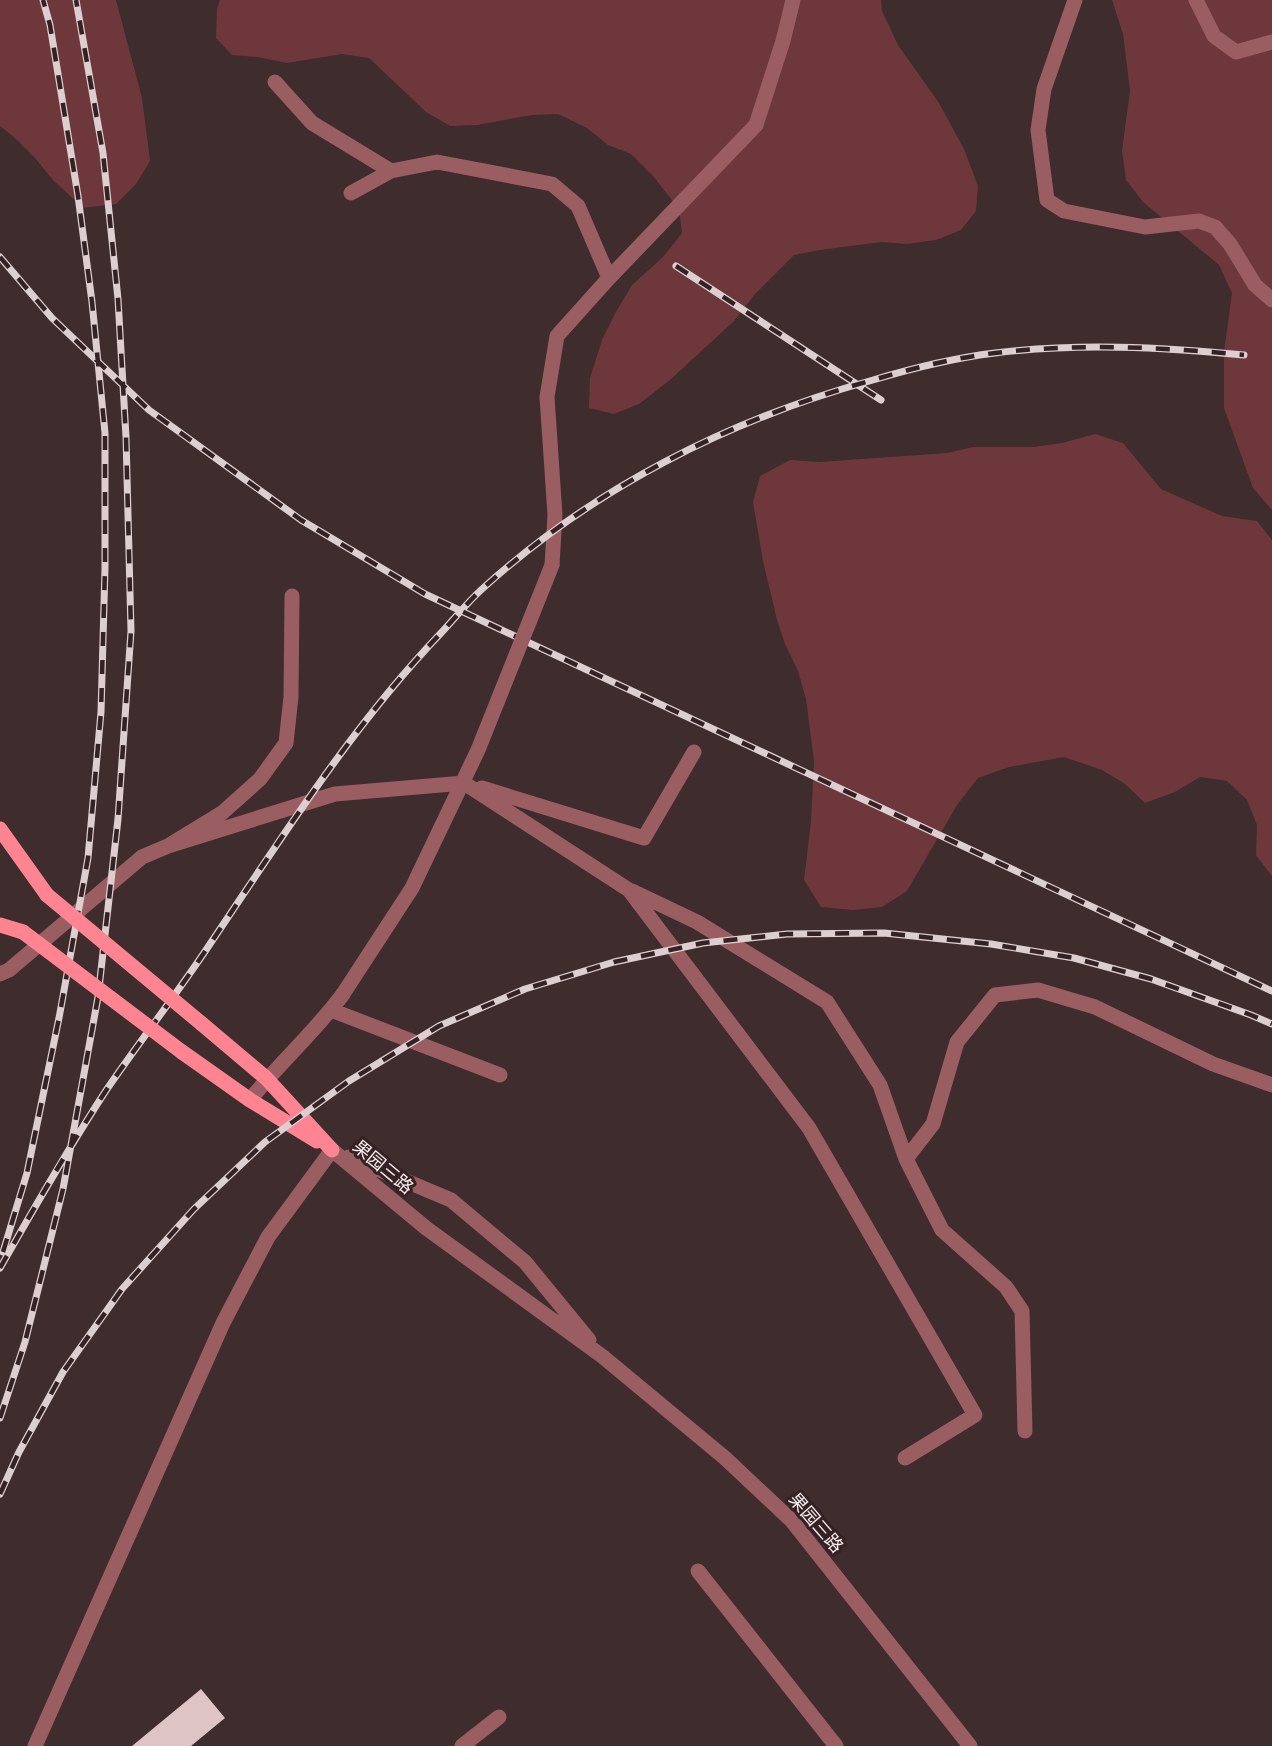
<svg xmlns="http://www.w3.org/2000/svg" width="1272" height="1746" font-family="'IBM Plex Sans','Noto Sans SC',sans-serif">
  <style>
    .green { fill: #6d373c }
    .building { fill: #dec4c5 }
    .lines { fill: none; stroke-linecap: round; stroke-linejoin: round }
    .minor { stroke: #995d62; stroke-width: 15 }
    .major { stroke: #fe8491; stroke-width: 15 }
    .rail-casing { stroke: #ddcfd0; stroke-width: 7 }
    .rail { stroke: #352224; stroke-width: 4.5; stroke-dasharray: 14; stroke-linecap: butt }
    .minor-bridge { stroke: #995d62; stroke-width: 15 }
    .major-bridge { stroke: #fe8491; stroke-width: 15 }
    .labels { text-anchor: middle; stroke-width: 6; stroke-linejoin: round; paint-order: stroke }
    .street-label { font-size: 18px; fill: #faeded; stroke: #352224 }
  </style>
  <rect width="100%" height="100%" fill="#3f2c2d"/>
  <path class="green" d="M0 0H116L142 98 150 161 136 184 116 204 83 208 53 180 35 158 16 139 0 126Z
    M220 0H881L882 11 898 45 939 103 964 149 978 186 976 211 961 230 936 240 907 244 882 242 820 250 794 255 755 294 734 321 670 380 639 404 614 414 589 408 590 378 602 340 616 312 632 285 663 257 682 233 679 209 653 176 631 154 608 145 587 128 558 114 532 115 477 125 450 126 426 112 369 58 342 54 287 63 257 57 232 55 216 38 217 9Z
    M1112 0H1272V510L1253 488 1224 408V352L1232 293 1219 265 1143 202 1126 180 1122 151 1130 91 1123 34Z
    M1095 434 1123 443 1161 489 1222 516 1257 521 1272 540V876L1256 855 1257 825 1247 800 1227 781 1200 777 1175 792 1145 803 1125 784 1102 770 1064 757 1009 767 978 778 957 805 907 891 882 907 853 910 821 907 804 880 811 821 814 762 806 699 798 671 785 644 777 620 763 561 753 502 760 476 790 460 819 462 947 453 973 447H1034L1062 443Z"/>
  <path class="building" d="M201 1689 225 1718 191 1746H132Z"/>
  <g class="lines">
    <path class="minor" d="M1075 0 1044 89 1038 130 1047 200 1064 211 1145 227 1199 221 1215 227 1230 244 1255 285 1272 300
      M1196 0 1214 36 1236 52 1272 42
      M275 82 312 123 391 171
      M351 193 391 171 437 162 552 184 578 206 609 278
      M552 565 555 515 547 397 557 336 609 278 756 125 783 41 793 0
      M482 788 644 838 694 752
      M168 846 335 794 464 783 629 890 809 1128 975 1415 905 1458
      M632 891 697 922 827 1002 880 1085 906 1159 942 1230 1006 1287 1022 1311 1025 1431
      M0 974 9 970 142 857 168 846 222 813 260 779 286 743 291 697 292 596
      M331 1010 500 1075
      M250 1100C279 1063 315 1032 343 994
      M332 1150 426 1228 602 1356 725 1458 792 1521 970 1746
      M349 1157 451 1200 525 1262 589 1340
      M906 1159 933 1124 957 1042 995 995 1038 990 1095 1007 1213 1064 1272 1085
      M698 1571 836 1746
      M35 1746 223 1323 268 1237 332 1150
      M462 1746 499 1717"/>
    <path class="major" d="M0 829 47 895
      M0 925 23 932
      M202 1024 266 1078 332 1150
      M182 1052 250 1100 317 1141"/>
    <defs>
      <path id="rail" d="M0 257 52 318 149 410 301 520 425 594 1272 991
        M676 266 881 400
        M3 1252 27 1173 59 1018 88 858 101 712 105 568V433L92 302 78 196 50 25 43 0
        M0 1268C34 1208 69 1147 107 1089 140 1041 176 995 208 947 281 839 351 727 441 633 454 619 467 603 481 590 592 489 728 420 873 380 913 368 954 358 995 353 1077 343 1161 347 1244 355
        M0 1418 25 1342 63 1189 98 997 118 819 131 631 126 437 118 299 103 153 76 0
        M0 1494 19 1452 63 1372 122 1289 194 1209 265 1142 349 1081 439 1026 525 989 614 962 703 943 787 934 884 933 991 944 1074 958 1151 979 1251 1015 1272 1024"/>
    </defs>
    <use href="#rail" class="rail-casing"/>
    <use href="#rail" class="rail"/>
    <path class="minor-bridge" d="M343 994 412 888 478 750 552 565"/>
    <path class="major-bridge" d="M47 895 202 1024
      M23 932 182 1052"/>
  </g>
  <g class="labels">
    <g class="street-label">
      <text transform="translate(383 1167) rotate(40)" y="6">果园三路</text>
      <text transform="translate(816 1523) rotate(49)" y="6">果园三路</text>
    </g>
  </g>
</svg>
